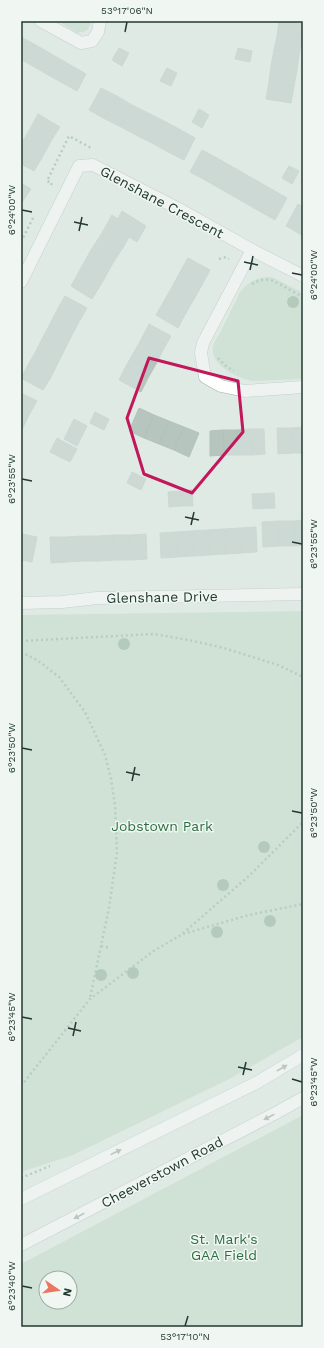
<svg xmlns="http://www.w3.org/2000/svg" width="324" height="1348" font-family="'Work Sans',sans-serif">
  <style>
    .green { fill: #badac0; fill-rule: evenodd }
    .building { fill: #b6c5be; stroke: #b3c3bb }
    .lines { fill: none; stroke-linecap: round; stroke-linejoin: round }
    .street-casing { stroke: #a3b1ab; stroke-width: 13 }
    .secondary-casing { stroke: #a0b5ac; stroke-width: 13 }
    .path { stroke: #82ac9c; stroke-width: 2.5; stroke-dasharray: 2 3; stroke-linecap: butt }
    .street { stroke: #fff; stroke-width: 12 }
    .secondary { stroke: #fff; stroke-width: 12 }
    .tree { fill: #7fa68b }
    .oneway { fill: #909c98 }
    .marked { fill: none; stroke: #c2185b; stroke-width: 3; stroke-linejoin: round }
    .ticks { fill: none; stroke: #223931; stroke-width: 1.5 }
    .labels { text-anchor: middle; stroke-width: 3; stroke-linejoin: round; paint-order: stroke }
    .street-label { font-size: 14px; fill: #223931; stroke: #f0f7f3 }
    .park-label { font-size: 14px; fill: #2f6e42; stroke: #f0f7f3 }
    .neatline { fill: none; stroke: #223931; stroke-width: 1.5 }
    .ticks-label { font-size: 10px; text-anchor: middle; fill: #223931 }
  </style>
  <rect width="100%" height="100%" fill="#e0eae5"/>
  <path class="green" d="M58 21H91C89 31 87 31 77 33Z
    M266 277H272L303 293V379L252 381C238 378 210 366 213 347 214 342 218 336 221 331 227 318 234 305 240 292 247 283 255 278 266 277Z
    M303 611V1037L229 1079 73 1155 21 1172V615Z
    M303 1115V1327H21V1264ZM46 1278H70V1302H46Z"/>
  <path class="building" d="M279 21 303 24 302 40 277 36Z
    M277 36 302 40 299 55 274 50Z
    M21 37 34 44 24 61 21 59Z
    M34 44 60 59 50 76 24 61Z
    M119 48 129 53 122 66 112 60Z
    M238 48 252 51 250 62 235 59Z
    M274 50 299 55 297 70 271 66Z
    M60 59 86 74 77 91 50 76Z
    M271 66 297 70 294 86 269 82Z
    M167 68 177 73 171 86 160 81Z
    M269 82 294 86 291 103 266 99Z
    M101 88 117 96 105 119 89 110Z
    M117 96 132 105 121 127 105 119Z
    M132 105 148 113 136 135 121 127Z
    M199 109 209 115 202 128 192 122Z
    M148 113 164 121 152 143 136 135Z
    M38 114 60 127 51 141 30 129Z
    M164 121 179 129 168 152 152 143Z
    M30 129 51 141 43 156 21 144Z
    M179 129 195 138 184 160 168 152Z
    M21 144 43 156 34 171 21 164Z
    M202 150 217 158 205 180 190 172Z
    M217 158 231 166 219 188 205 180Z
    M231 166 245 174 233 196 219 188Z
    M289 166 299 171 292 184 282 178Z
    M245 174 259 182 247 204 233 196Z
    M259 182 273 190 261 212 247 204Z
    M21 183 31 189 21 204Z
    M273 190 287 198 275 220 261 212Z
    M298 204 303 207V232L302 235 286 226Z
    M122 211 146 226 137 242 129 237 124 246 102 233 112 215 118 219Z
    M102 233 124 246 113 263 91 250Z
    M91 250 113 263 103 281 81 268Z
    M188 258 210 270 202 285 180 272Z
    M81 268 103 281 92 299 71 286Z
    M180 272 202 285 194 299 172 287Z
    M172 287 194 299 186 313 164 301Z
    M65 296 87 308 79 322 57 310Z
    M164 301 186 313 178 328 156 315Z
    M57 310 79 322 72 335 50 324Z
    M50 324 72 335 65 349 43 337Z
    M149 324 171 336 163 350 142 338Z
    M43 337 65 349 58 363 36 351Z
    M142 338 163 350 156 364 134 352Z
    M36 351 58 363 51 377 28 365Z
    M134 352 156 364 148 378 126 366Z
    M28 365 51 377 43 390 21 378Z
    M126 366 148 378 141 392 119 380Z
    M21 393 37 401 29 415 21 411Z
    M139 408 154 415 144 438 129 431Z
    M21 411 29 415 22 430 21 429Z
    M95 412 109 419 104 430 90 423Z
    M154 415 169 421 159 444 144 438Z
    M74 419 87 426 77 446 64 439Z
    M169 421 184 427 174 450 159 444Z
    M184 427 199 433 189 457 174 450Z
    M303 427V453H293L292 428Z
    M277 428H292L293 453 278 454Z
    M251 429 252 455H238L237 430Z
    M251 429H264L265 454 252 455Z
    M223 430 224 455 210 456V431Z
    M223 430H237L238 455H224Z
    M57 438 77 449 70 462 50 452Z
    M132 472 146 479 141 490 127 483Z
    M192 490 193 506H181L180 491Z
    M180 491 181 506 169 507 168 492Z
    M274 493 275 508 253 509 252 494Z
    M303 520V545L295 546 294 521Z
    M278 521 279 546 263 547 262 522Z
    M278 521H294L295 546H279Z
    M256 527 257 552 241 553 240 528Z
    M240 528 241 553 225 554 224 529Z
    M224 529 225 554 209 555 208 530Z
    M208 530 209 555 193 556 192 531Z
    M192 531 193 556 177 557 176 532Z
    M176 532 177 557 161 558 160 533Z
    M22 534 37 537 32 562 21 560Z
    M146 534 147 559 131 560 130 535Z
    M114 535 115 560 99 561 98 536Z
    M114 535H130L131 560H115Z
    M82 536 83 561 67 562 66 537Z
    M82 536H98L99 561H83Z
    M50 537H66L67 562 51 563Z"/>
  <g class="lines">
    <defs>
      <path id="street" d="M41 21 81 43 92 41 98 32 100 21
        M252 250 203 343 201 353 205 377 221 386 245 391 303 387
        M21 282 79 166 93 165 179 209 254 251 303 276
        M21 603 62 602 97 598 303 594"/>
      <path id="secondary" d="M21 1199 256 1083 303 1055
        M21 1245 274 1114 303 1098"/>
    </defs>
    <use href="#street" class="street-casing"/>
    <use href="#secondary" class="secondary-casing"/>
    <path class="path" d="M51 185 52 183 47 181 69 136 93 149
      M21 242 34 216
      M219 259 226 257 229 259
      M252 284C259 280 266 278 274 281L303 297
      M218 358 226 366 234 371
      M21 641 154 634 189 640 224 648 278 665 303 677
      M21 652 37 660 59 677 85 712 105 755 111 779 115 805 117 852 109 908 90 998
      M183 934 249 915 303 904
      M101 946 110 948
      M21 1086 90 999 155 950 181 935 250 875 303 822
      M21 1178 50 1166"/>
    <use href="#street" class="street"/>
    <use href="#secondary" class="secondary"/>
  </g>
  <g class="tree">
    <circle cx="293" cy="302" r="6"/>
    <circle cx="124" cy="644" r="6"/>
    <circle cx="264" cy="847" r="6"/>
    <circle cx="223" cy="885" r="6"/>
    <circle cx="270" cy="921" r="6"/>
    <circle cx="217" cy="932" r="6"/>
    <circle cx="133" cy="973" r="6"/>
    <circle cx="101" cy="975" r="6"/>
  </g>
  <defs><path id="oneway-solid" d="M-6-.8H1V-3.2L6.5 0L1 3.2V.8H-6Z"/></defs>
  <g class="oneway">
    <use href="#oneway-solid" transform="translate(282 1068) rotate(-30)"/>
    <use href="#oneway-solid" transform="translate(269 1117) rotate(152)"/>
    <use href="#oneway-solid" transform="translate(116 1152) rotate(-26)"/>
    <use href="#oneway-solid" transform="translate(79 1216) rotate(152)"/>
  </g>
  <path d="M0 0H324V1348H0ZM149 358 238 381 243 432 192 493 144 474 127 418Z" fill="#e0eae5" fill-opacity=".55" fill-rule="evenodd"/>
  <path class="marked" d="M149 358 238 381 243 432 192 493 144 474 127 418Z"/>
  <path class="ticks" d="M125 32 127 22M22 210 32 212M74 222 88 225M79 231 82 217M244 262 258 265M250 270 253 256M292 273 302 275M22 479 32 481M185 517 199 520M191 525 194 512M292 542 302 544M22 748 32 750M126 772 140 775M132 781 135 767M292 811 302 813M22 1017 32 1019M68 1028 81 1031M73 1036 76 1022M238 1067 252 1070M243 1075 246 1062M292 1079 302 1082M22 1286 32 1288M185 1326 188 1316"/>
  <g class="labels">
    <g class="street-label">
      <text transform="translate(162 202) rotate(28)" y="5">Glenshane Crescent</text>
      <text transform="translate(162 597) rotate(-1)" y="5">Glenshane Drive</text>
      <text transform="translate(162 1172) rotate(-28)" y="5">Cheeverstown Road</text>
    </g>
    <g class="park-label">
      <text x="162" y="831">Jobstown Park</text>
      <text x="224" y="1244">St. Mark's<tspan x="224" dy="16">GAA Field</tspan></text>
    </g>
  </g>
  <rect width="324" height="1348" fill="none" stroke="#f0f7f3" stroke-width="44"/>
  <g transform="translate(58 1290) rotate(103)"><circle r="19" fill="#f0f7f3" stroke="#9eaba5"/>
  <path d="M0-3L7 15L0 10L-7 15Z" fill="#ea765f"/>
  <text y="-6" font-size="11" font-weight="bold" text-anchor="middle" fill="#223931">N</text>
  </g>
  <rect x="22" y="22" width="280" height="1304" class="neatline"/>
  <g class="ticks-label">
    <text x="127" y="14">53°17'06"N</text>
    <text transform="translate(11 210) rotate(-90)" y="4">6°24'00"W</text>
    <text transform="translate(313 275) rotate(-90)" y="4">6°24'00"W</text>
    <text transform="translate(11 479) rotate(-90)" y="4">6°23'55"W</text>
    <text transform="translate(313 544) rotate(-90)" y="4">6°23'55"W</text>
    <text transform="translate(11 748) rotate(-90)" y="4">6°23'50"W</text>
    <text transform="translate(313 813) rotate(-90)" y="4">6°23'50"W</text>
    <text transform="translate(11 1017) rotate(-90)" y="4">6°23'45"W</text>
    <text transform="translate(313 1082) rotate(-90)" y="4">6°23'45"W</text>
    <text transform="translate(11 1286) rotate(-90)" y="4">6°23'40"W</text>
    <text x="185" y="1340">53°17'10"N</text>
  </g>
</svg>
